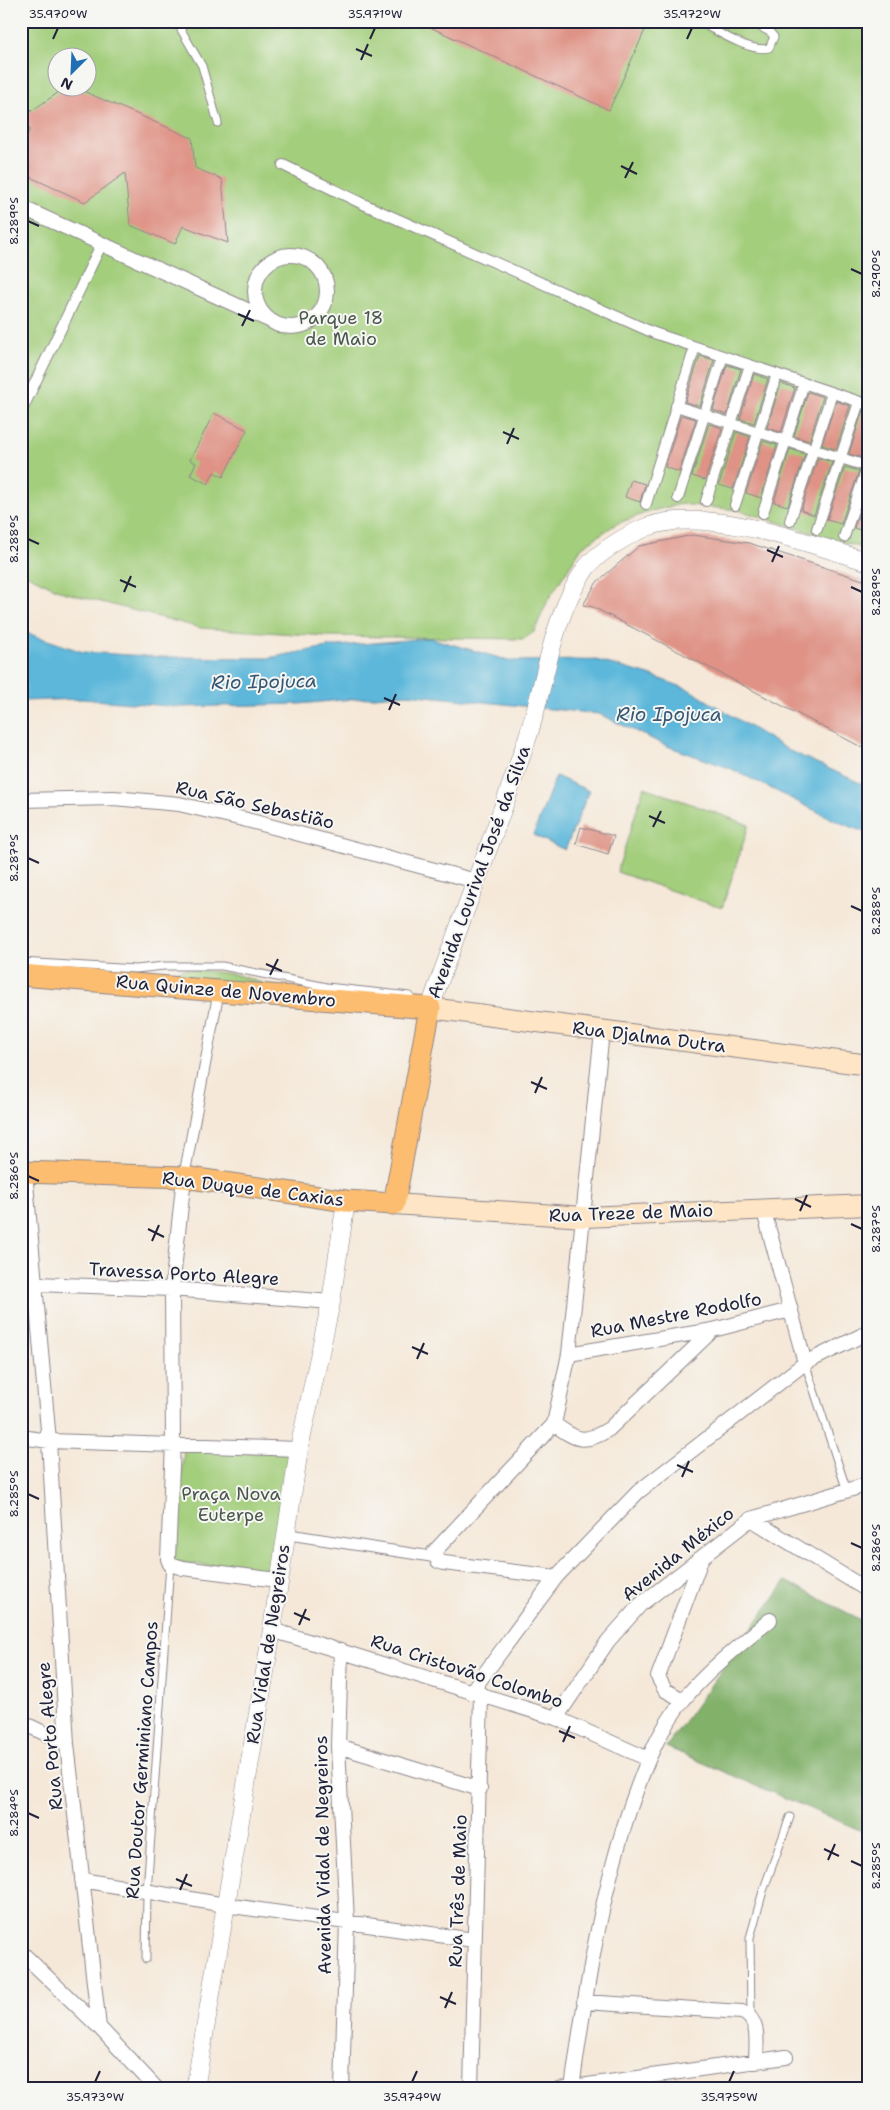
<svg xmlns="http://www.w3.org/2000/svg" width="890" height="2110" font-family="'Shantell Sans',sans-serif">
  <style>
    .green { fill: #a3ce7b; stroke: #62785b; fill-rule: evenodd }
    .forest { fill: #82b16b; stroke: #526a53 }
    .water { fill: #5cb7da; stroke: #3f6c8a }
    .building { fill: #df9285 }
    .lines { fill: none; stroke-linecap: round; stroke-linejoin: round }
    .service-casing { stroke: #8c858a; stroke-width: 9 }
    .pedestrian-casing { stroke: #8c858a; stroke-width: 12 }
    .minor-casing { stroke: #8c858a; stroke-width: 16 }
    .tertiary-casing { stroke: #8c858a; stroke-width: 19 }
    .secondary-casing { stroke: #8c858a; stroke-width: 22 }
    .primary-casing { stroke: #8c858a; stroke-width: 23 }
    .service { stroke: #fff; stroke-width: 7 }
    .pedestrian { stroke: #fff; stroke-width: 10 }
    .minor { stroke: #fff; stroke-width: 14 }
    .tertiary { stroke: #fff; stroke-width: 18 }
    .secondary { stroke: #fee5c5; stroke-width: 20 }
    .primary { stroke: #fcbd6f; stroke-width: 21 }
    .ticks { fill: none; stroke: #22223b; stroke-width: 2 }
    .labels { text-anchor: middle; stroke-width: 4; stroke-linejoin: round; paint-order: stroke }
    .park-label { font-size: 18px; fill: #49564e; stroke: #f6f6f2 }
    .street-label { font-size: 18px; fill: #22223b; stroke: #f6f6f2 }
    .water-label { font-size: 19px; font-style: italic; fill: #365673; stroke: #f6f6f2 }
    .neatline { fill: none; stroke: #22223b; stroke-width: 2 }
    .ticks-label { font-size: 12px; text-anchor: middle; fill: #22223b }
  </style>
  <rect width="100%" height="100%" fill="#f6f6f2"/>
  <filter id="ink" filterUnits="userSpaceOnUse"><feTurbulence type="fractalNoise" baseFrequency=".02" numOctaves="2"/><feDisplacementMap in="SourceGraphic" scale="10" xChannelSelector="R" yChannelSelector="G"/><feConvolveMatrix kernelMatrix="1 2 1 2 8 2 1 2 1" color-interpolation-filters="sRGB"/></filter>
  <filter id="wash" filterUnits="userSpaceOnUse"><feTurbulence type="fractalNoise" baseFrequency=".0096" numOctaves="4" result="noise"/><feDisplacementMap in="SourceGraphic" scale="20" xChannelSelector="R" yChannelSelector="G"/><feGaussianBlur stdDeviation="1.12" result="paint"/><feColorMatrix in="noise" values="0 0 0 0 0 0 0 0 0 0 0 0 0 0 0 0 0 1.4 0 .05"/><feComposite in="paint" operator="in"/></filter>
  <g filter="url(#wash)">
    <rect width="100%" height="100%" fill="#f5e8d8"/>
    <path class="green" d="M21 21H869V550L738 510 681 504 651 511 616 524 582 547 548 600 534 632 524 639 327 636 201 628 63 592 21 572ZM58 58H88V88H58Z
      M644 787 749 825 722 908 617 872Z
      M187 969 234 974 278 988 141 976Z
      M184 1449 293 1453 274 1573 173 1562Z"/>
    <path class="forest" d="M786 1581 869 1624V1834L666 1747Z"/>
    <path class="water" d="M21 631 83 652 161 657 268 658 327 647 430 638 510 661 596 660 649 675 688 689 788 750 869 787V834L836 821 732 769 667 746 599 714 407 694 299 704 181 707 82 699 22 701Z
      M556 776 589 791 565 850 533 835Z"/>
    <g id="blocks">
      <path class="building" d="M417 21H626L645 30 609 110Z
        M65 88H76L192 138 195 168 222 179 228 243 183 226 175 244 130 225 125 173 85 202 21 173V148L30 129 21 125V118Z
        M700 356 714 360 700 406 685 402Z
        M727 365 741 369 727 415 713 410Z
        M754 374 768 379 754 423 740 419Z
        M781 383 795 388 781 432 767 428Z
        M808 392 823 397 809 441 794 436Z
        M836 401 850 406 836 449 822 445Z
        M863 410 869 412V455L864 458 849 454Z
        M214 413 247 430 223 477 214 472 208 484 190 475 196 463 190 460Z
        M681 415 696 419 679 472 665 467Z
        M709 424 722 428 705 480 692 476Z
        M736 432 750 437 733 489 719 485Z
        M763 441 777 445 761 498 746 493Z
        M790 449 805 454 788 506 774 502Z
        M818 458 832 462 814 515 801 510Z
        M845 467 859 471 841 524 827 520Z
        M631 480 645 484 640 502 625 497Z
        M869 484V533L854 528Z
        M693 535 749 543 869 582V751L593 607 583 605 597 582 639 546Z
        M581 827 614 836 608 854 576 844Z"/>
    </g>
  </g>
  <g filter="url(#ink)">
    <use href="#blocks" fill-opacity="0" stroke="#8c858a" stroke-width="1"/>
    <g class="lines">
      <defs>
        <path id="service" d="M176 21 202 66 218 123
          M697 21C715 30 750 53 769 48L774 37 770 32 748 21
          M21 962 136 969 164 966H222L327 987 410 996
          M21 1284H35
          M805 1363 847 1491
          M146 1959 147 1892 170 1564
          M751 2016 750 1938 763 1891 790 1817"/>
        <path id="pedestrian" d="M283 165 361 203 654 333 869 405
          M676 406 869 467
          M21 412 101 245
          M678 498 723 356
          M706 501 750 365
          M646 504 695 347
          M735 505 777 374
          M763 513 804 383
          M790 521 832 393
          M817 529 859 402
          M844 537 869 462
          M184 1177 219 990
          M286 1534 434 1557"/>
        <path id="minor" d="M21 207 271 321
          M255 291a36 36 0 1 1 72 0a36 36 0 1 1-72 0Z
          M21 800 114 798 179 804 243 819 476 881
          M25 1172 49 1441 67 1744 99 2027
          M184 1177 172 1289 173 1444 168 1559 170 1564 183 1568 278 1580
          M763 1208 805 1363
          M36 1284 172 1289 331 1302
          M569 1354 713 1330 790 1310
          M554 1424C576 1440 584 1445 609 1429L713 1330
          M21 1437 49 1441 299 1449
          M751 1519 869 1591
          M556 1577 444 1563 438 1561 434 1552 554 1424 569 1354 602 1031
          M272 1630 556 1718 646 1758
          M341 1650 338 1746 347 1921 342 2089
          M471 1692 556 1577 638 1492 805 1363 869 1332
          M683 1700 665 1690 658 1677 702 1557
          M556 1718 608 1641 640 1605 751 1519 869 1484
          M21 1722 67 1744
          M338 1746 480 1789
          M82 1880 225 1905 474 1940
          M21 1952 99 2027 157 2089
          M584 2002 742 2012C761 2020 756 2044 756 2062
          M572 2088C585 1995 599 1903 628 1814 642 1773 656 1733 684 1699 709 1669 740 1645 770 1620
          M471 2089 481 1694
          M559 2089 786 2057"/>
        <path id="tertiary" d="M430 1008C461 918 497 829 527 739 546 683 551 617 586 568 598 552 629 534 647 527 706 505 810 544 869 562
          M195 2089 272 1630 299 1449 331 1302 346 1201"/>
        <path id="secondary" d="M430 1008 869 1065
          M394 1204 584 1217 869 1205"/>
        <path id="primary" d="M21 975 430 1008 394 1204 346 1201 184 1177 21 1172"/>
      </defs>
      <use href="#service" class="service-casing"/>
      <use href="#pedestrian" class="pedestrian-casing"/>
      <use href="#minor" class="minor-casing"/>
      <use href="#tertiary" class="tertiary-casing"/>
      <use href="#secondary" class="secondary-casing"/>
      <use href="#primary" class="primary-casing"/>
      <use href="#service" class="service"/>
      <use href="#pedestrian" class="pedestrian"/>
      <use href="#minor" class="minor"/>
      <use href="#tertiary" class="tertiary"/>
      <use href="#secondary" class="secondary"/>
      <use href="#primary" class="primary"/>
    </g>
  </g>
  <path class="ticks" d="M53 39 58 28M370 39 375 28M687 39 692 28M356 49 372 56M361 60 368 44M621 166 637 174M625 178 633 162M28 221 39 226M851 269 862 274M238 314 254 321M242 326 250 310M503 432 519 439M507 444 514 428M28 539 39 544M767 550 783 557M772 562 779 546M120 580 136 587M851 587 862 592M124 592 131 576M384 698 400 705M389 710 396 694M649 816 665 823M653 827 661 811M28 858 39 863M851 906 862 911M266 964 282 971M270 975 278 959M531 1082 547 1089M535 1093 542 1077M28 1176 39 1181M795 1199 811 1207M800 1211 807 1195M851 1224 862 1229M148 1229 164 1237M152 1241 159 1225M412 1347 428 1354M417 1359 424 1343M677 1465 693 1472M682 1477 689 1461M28 1494 39 1499M851 1543 862 1548M294 1613 310 1620M299 1625 306 1609M559 1731 575 1738M563 1742 570 1726M28 1813 39 1818M824 1849 839 1856M828 1860 835 1844M851 1861 862 1866M176 1879 192 1886M180 1890 187 1874M440 1997 456 2004M445 2008 452 1992M95 2082 100 2071M412 2082 417 2071M729 2082 734 2071"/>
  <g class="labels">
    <g class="park-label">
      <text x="341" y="324">Parque 18<tspan x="341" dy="21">de Maio</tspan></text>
      <text x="231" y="1500">Praça Nova<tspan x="231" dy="21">Euterpe</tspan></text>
    </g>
    <g class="street-label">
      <text transform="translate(255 805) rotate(13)" y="6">Rua São Sebastião</text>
      <text transform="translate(479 872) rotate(-70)" y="6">Avenida Lourival José da Silva</text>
      <text transform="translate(226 991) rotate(5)" y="6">Rua Quinze de Novembro</text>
      <text transform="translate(649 1037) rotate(7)" y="6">Rua Djalma Dutra</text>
      <text transform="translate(253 1189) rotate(7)" y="6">Rua Duque de Caxias</text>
      <text transform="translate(631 1213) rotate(-2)" y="6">Rua Treze de Maio</text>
      <text transform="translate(184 1274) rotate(3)" y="6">Travessa Porto Alegre</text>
      <text transform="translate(676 1315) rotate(-11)" y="6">Rua Mestre Rodolfo</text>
      <text transform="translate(678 1554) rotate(-39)" y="6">Avenida México</text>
      <text transform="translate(268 1644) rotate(-81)" y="6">Rua Vidal de Negreiros</text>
      <text transform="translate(467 1671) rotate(18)" y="6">Rua Cristovão Colombo</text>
      <text transform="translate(50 1736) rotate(-95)" y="6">Rua Porto Alegre</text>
      <text transform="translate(142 1760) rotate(-86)" y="6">Rua Doutor Germiniano Campos</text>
      <text transform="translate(323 1855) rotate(-91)" y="6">Avenida Vidal de Negreiros</text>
      <text transform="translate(458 1891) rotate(-88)" y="6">Rua Três de Maio</text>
    </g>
    <g class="water-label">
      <text transform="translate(264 681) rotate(-1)" y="7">Rio Ipojuca</text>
      <text x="669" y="721">Rio Ipojuca</text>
    </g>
  </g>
  <rect width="890" height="2110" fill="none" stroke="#f6f6f2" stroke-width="55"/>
  <g transform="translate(72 72) rotate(204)"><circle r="24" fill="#f6f6f2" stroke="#a1a1a9"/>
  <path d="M0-4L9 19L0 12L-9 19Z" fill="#1f6fb2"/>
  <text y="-8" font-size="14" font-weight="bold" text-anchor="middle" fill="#22223b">N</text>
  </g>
  <rect x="28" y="28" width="834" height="2054" class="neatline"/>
  <g class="ticks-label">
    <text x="58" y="18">35.970°W</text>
    <text x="375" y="18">35.971°W</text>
    <text x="692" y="18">35.972°W</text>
    <text transform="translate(14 221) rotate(-90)" y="4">8.289°S</text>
    <text transform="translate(876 274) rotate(-90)" y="4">8.290°S</text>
    <text transform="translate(14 539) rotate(-90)" y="4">8.288°S</text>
    <text transform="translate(876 592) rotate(-90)" y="4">8.289°S</text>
    <text transform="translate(14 858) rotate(-90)" y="4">8.287°S</text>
    <text transform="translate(876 911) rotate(-90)" y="4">8.288°S</text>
    <text transform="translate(14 1176) rotate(-90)" y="4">8.286°S</text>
    <text transform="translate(876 1229) rotate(-90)" y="4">8.287°S</text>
    <text transform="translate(14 1494) rotate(-90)" y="4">8.285°S</text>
    <text transform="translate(876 1548) rotate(-90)" y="4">8.286°S</text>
    <text transform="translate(14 1813) rotate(-90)" y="4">8.284°S</text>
    <text transform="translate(876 1866) rotate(-90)" y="4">8.285°S</text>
    <text x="95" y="2101">35.973°W</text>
    <text x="412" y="2101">35.974°W</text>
    <text x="729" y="2101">35.975°W</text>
  </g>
</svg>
